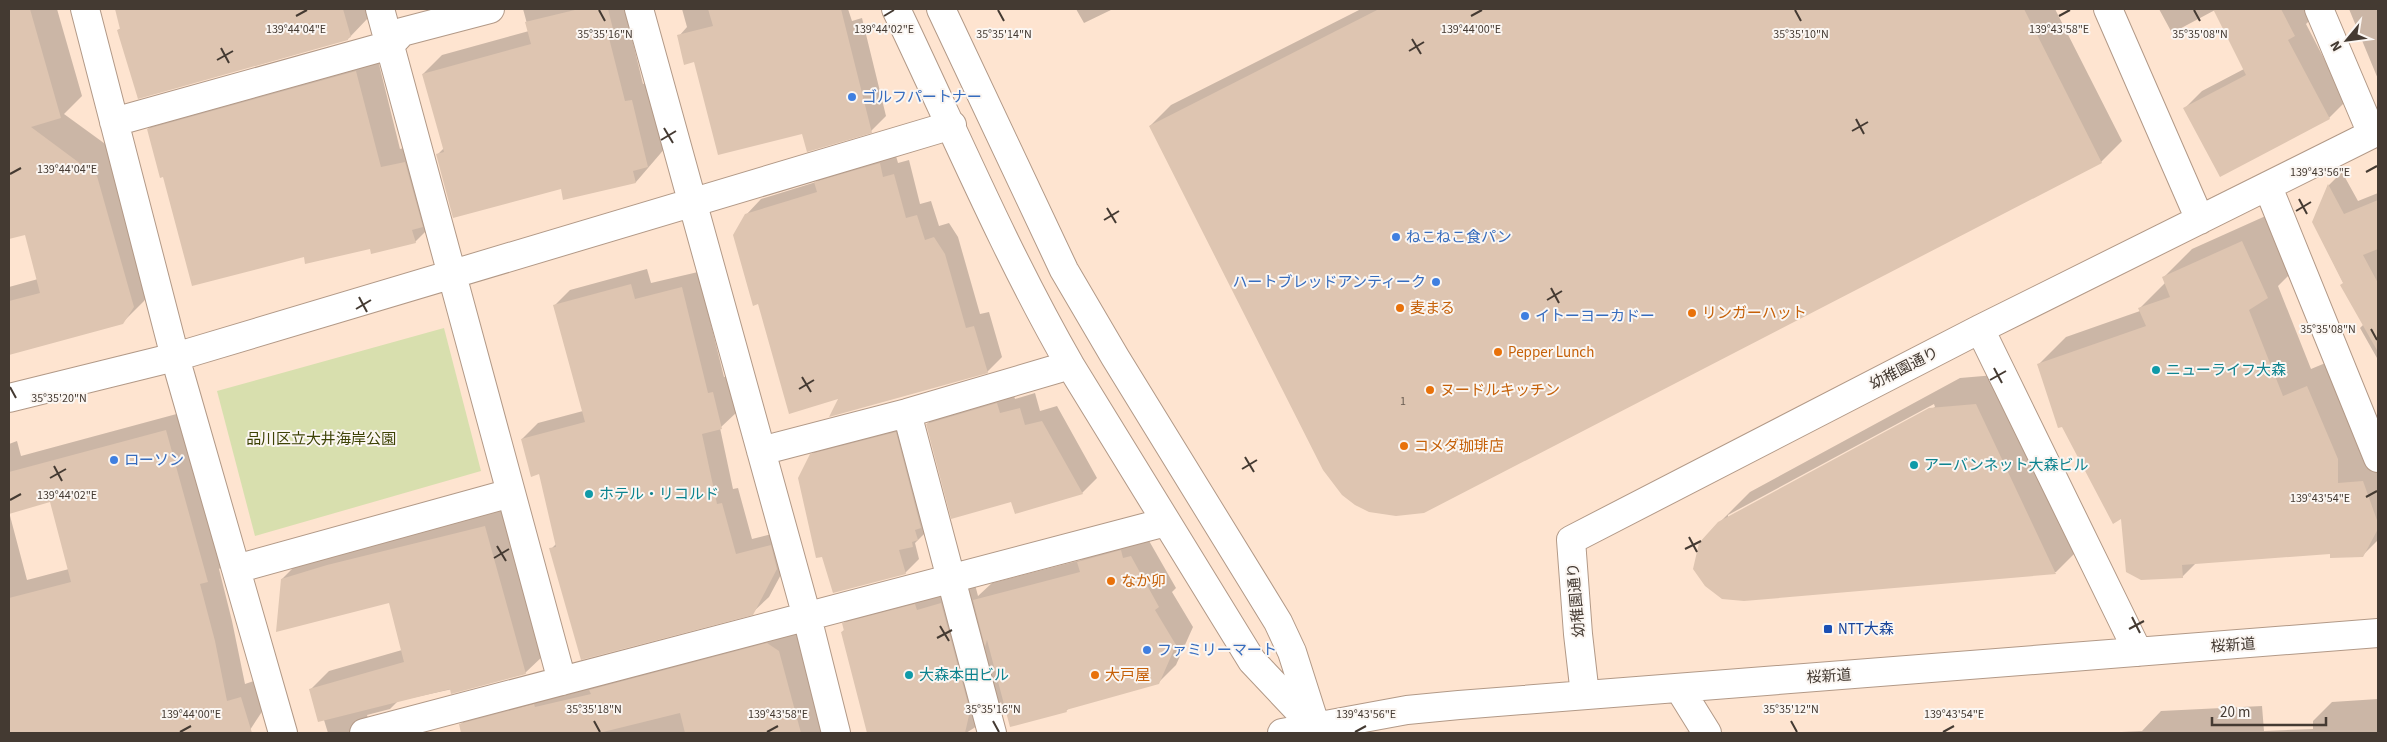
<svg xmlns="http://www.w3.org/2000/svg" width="2387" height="742" font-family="'Source Sans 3','Noto Sans JP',sans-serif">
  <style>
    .green { fill: #d8dfae }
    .shadow { fill: #0003; fill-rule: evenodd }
    .building { fill: #dec5b1 }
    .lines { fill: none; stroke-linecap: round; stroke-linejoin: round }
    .minor-casing { stroke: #b29987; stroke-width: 30 }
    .minor { stroke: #fff; stroke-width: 28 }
    .ticks { fill: none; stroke: #443a32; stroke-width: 2 }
    .shop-dot { fill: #3f7fe0; stroke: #fbf6f2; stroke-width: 2 }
    .food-dot { fill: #e8710a; stroke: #fbf6f2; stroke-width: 2 }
    .culture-dot { fill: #0f9aa8; stroke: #fbf6f2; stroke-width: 2 }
    .transit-dot { fill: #1a4fb4; stroke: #fbf6f2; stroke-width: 2 }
    .labels { text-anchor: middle; stroke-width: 4; stroke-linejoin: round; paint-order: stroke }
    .number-label { font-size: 12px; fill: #6a5d52 }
    .shop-label { font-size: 15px; fill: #366cbe; stroke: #fbf6f2; text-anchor: start }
    .food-label { font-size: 15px; fill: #c56008; stroke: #fbf6f2; text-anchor: start }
    .street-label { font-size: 15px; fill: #443a32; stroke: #fbf6f2 }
    .culture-label { font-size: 15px; fill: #0d838f; stroke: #fbf6f2; text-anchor: start }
    .park-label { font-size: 15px; fill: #3d4204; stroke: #fbf6f2 }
    .transit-label { font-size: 15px; fill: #164399; stroke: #fbf6f2; text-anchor: start }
    .ticks-label { font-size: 12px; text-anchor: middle; fill: #443a32; stroke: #fbf6f2; stroke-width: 4; stroke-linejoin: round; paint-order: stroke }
  </style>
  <rect width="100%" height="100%" fill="#fee4d0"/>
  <path class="green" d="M444 328 481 471 255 536 217 391Z"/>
  <path class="shadow" d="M9 9H57L82 96 64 114 119 154 154 284 144 301 122 323 9 354V287L38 279 26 233 9 238Z
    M116 9H366L369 17 348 39 118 30 121 28Z
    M523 9H631L633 17 628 22 643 84 650 82 666 147 636 182 564 199 562 187 437 155 444 148 423 74 442 55 529 31Z
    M682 9H848L852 21 862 18 886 116 871 131 803 132 695 61 679 36 687 27Z
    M1076 9H1113L1084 23Z
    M1361 9H2055L2122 141 2101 162 1150 126 1171 105Z
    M2159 9H2307L2312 18 2306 24 2346 101 2329 118 2185 108 2202 91 2244 69 2215 10 2172 33Z
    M2349 9H2378V79Z
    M376 52 400 149 424 143 434 223 415 242 304 256 164 175 148 129 168 110Z
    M894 149 898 163 909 160 920 204 931 201 939 226 949 223 958 237 980 314 989 312 1002 357 987 372 840 397 746 215 761 199 816 182 831 168Z
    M2342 172 2358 201 2378 193 2377 358 2360 328 2364 324 2313 222 2329 185Z
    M2270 214 2295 269 2278 286 2311 369 2335 359 2378 455V540L2362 556 2331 553 2196 563 2182 577 2122 517 2038 365 2066 337 2140 311 2139 309 2166 282 2164 277 2192 249Z
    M647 269 651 283 698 272 724 377 728 376 737 412 720 428 733 489 738 488 752 539 787 530 793 552 769 597 752 613 551 549 557 543 540 473 522 439 538 423 583 411 554 306 570 290Z
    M2007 374 2086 542 2056 572 1744 599 1719 523 1750 492 1960 378ZM1934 404 1935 407 1728 518V515Z
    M1012 389 1015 399 1035 393 1040 411 1057 406 1097 478 1082 493 1012 501 927 424 942 409Z
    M184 412 226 563 219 569 232 621 245 684 260 679 267 704 248 733H9V444L17 441 21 456ZM51 500 69 569 27 580 9 512Z
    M910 419 927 531 915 543 919 559 905 573 811 455 825 441Z
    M503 509 544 655 525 673 398 701 390 709 367 715 371 726 417 722 420 733H328L324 720 311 689 329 671 402 650 390 601 282 579 300 561Z
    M1148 539 1176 588 1172 592 1193 627 1176 665 1158 683 1069 708 1066 711 1004 712 1001 702 974 728 966 733H868L842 632 845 629 843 624 874 593 972 573 978 596 992 583 1081 560 1096 545Z
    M796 632 824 733H463L460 725 479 706Z
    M2378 699V733H2101L2142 731 2161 711 2262 706 2264 731 2313 729V721L2332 702Z
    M1709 730 1711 733H1671Z"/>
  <path class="building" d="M9 9H30L61 118 31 127 97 176 134 307 123 324 9 355V301L40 293 25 235 9 239Z
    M115 9H343L351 37 348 38V40L138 99 117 30 120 29Z
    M579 9H608L615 37 609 38 625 101 632 100 648 167 633 171 636 183 563 200 561 189 453 218 436 154 444 152 422 74 531 44 525 22Z
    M708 9H841L872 133 807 152 802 134 718 155 694 62 684 65 677 35 713 26Z
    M1379 9H2024L2102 163 1424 513 1396 516 1369 512 1355 505 1342 495 1323 470 1149 126Z
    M2213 9H2281L2295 36 2288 40 2330 119 2220 177 2183 108 2246 75Z
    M356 71 381 167 405 162 423 227 412 230 416 243 371 254 370 249 305 264 304 257 192 286 163 177 160 178 147 129Z
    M880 163 883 177 894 174 906 218 917 215 925 240 934 237 945 254 966 328 974 326 988 373 829 417 838 399 789 414 758 304 753 306 733 235 745 214 817 192 814 182Z
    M2328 184 2344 214 2378 200V249L2363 255 2378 283V352L2340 285 2343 283 2312 222Z
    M2242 241 2268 298 2249 310 2283 396 2307 386 2338 459V483L2363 481 2378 523V529L2363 557 2330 558V554L2182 565 2183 578 2141 580 2126 572 2121 519 2113 524 2062 427 2058 428 2037 364 2146 326 2138 308 2170 297 2162 277Z
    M631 284 635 299 682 287 708 393 713 392 722 429 702 434 717 504 722 503 736 554 771 545 777 569 753 615 581 660 549 548 556 547 539 474 531 477 521 439 585 422 553 305Z
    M997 403 1000 413 1020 408 1025 425 1042 421 1083 494 1015 514 1011 502 951 519 926 424Z
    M1976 404 2056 574 1744 601 1722 599 1705 586 1693 569 1699 543 1718 522 1929 408Z
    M166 430 208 582 200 584 215 641 227 701 241 697 252 733H9V598L71 582 50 502 9 514V472Z
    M896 432 921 528 915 530 918 540 912 542 913 547 899 550 906 574 833 593 822 557 816 558 798 478 810 454Z
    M485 526 526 674 451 694 450 689 318 722 309 689 404 662 389 603 276 632 281 579 327 565Z
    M1121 550 1123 558 1131 556 1159 607 1155 610 1176 645 1159 684 1066 710 1067 712 1010 727 987 640 985 647 973 600 1080 572 1077 562Z
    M941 603 970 711 965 733H867L841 632 844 631 842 623 915 604 917 610Z
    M767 643 779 651 801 733H685L680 713 599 733H461L459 724 534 704 535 707 591 694 589 690Z"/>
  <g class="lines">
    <defs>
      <path id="minor" d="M85 9 175 357 283 733
        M380 9 562 681
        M639 9 807 617 836 733
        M896 9C953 128 1004 250 1070 365L1252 661 1320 733
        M941 9 1064 270 1115 357 1278 622 1292 652 1314 721
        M2108 9 2200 220
        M2319 9 2372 134
        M114 122 390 45 402 32 490 9
        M2268 187 2378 458
        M1980 329 2138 652
        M9 398 175 357 952 125
        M907 413 992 733
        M761 451 907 413 1070 365
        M236 569 511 493
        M1679 688 1707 733
        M1585 695 1578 634 1571 540 1980 329 2378 131
        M364 733 1166 522
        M1282 733 1407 710 1459 705 2378 633"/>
    </defs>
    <use href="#minor" class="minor-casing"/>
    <use href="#minor" class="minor"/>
  </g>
  <path class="ticks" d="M599 10 605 21M998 10 1004 21M1795 10 1801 21M2194 10 2200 21M296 16 307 10M884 16 894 10M1471 16 1482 10M2059 16 2070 10M1412 39 1421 54M221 48 229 63M1409 51 1424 42M217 60 233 51M1856 119 1864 134M664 128 673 143M1852 131 1868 122M661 140 676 131M2366 172 2377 166M10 174 21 168M2299 199 2307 214M1107 208 1116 223M2296 211 2311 202M1104 220 1119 211M1551 288 1559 303M359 297 367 312M1547 300 1562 291M356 309 371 300M2371 329 2377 340M1994 368 2002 383M802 377 811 392M1990 380 2006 371M10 387 16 398M799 389 814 380M1245 457 1254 472M54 466 62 481M1242 469 1257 460M50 478 66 469M2366 497 2377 491M10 500 21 494M1689 537 1697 552M497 546 506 561M1685 549 1701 541M494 558 509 549M2132 617 2140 633M940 626 949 641M2129 629 2144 621M937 638 952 630M594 721 600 732M993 721 999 732M1791 721 1797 732M180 732 191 726M767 732 778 726M1355 732 1366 726M1943 732 1954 726"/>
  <g class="shop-dot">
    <circle cx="852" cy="97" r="5"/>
    <circle cx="1396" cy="237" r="5"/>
    <circle cx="1436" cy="282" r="5"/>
    <circle cx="1525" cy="316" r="5"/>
    <circle cx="114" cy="460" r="5"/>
    <circle cx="1147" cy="650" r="5"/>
  </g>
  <g class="food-dot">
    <circle cx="1400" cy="308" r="5"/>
    <circle cx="1692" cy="313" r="5"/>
    <circle cx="1498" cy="352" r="5"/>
    <circle cx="1430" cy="390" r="5"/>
    <circle cx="1404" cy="446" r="5"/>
    <circle cx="1111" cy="581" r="5"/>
    <circle cx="1095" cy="675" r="5"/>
  </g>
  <g class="culture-dot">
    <circle cx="2156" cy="370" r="5"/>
    <circle cx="1914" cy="465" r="5"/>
    <circle cx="589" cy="494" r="5"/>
    <circle cx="909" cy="675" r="5"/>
  </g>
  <rect class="transit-dot" x="1823" y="624" width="10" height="10" rx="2.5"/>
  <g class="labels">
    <g class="number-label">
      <text x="1403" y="405">1</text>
    </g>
    <g class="shop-label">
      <text x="862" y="102">ゴルフパートナー</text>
      <text x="1406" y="242">ねこねこ食パン</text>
      <text x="1426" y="287" text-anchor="end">ハートブレッドアンティーク</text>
      <text x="1535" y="321">イトーヨーカドー</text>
      <text x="124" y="465">ローソン</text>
      <text x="1157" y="655">ファミリーマート</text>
    </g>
    <g class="food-label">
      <text x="1410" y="313">麦まる</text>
      <text x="1702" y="318">リンガーハット</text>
      <text x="1508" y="357">Pepper Lunch</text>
      <text x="1440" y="395">ヌードルキッチン</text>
      <text x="1414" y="451">コメダ珈琲店</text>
      <text x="1121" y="586">なか卯</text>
      <text x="1105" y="680">大戸屋</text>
    </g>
    <g class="street-label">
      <text transform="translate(1904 368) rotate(-27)" y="5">幼稚園通り</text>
      <text transform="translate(1576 600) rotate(-95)" y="5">幼稚園通り</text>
      <text transform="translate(2233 645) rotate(-4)" y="5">桜新道</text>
      <text transform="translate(1829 676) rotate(-4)" y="5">桜新道</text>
    </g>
    <g class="culture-label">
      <text x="2166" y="375">ニューライフ大森</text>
      <text x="1924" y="470">アーバンネット大森ビル</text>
      <text x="599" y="499">ホテル・リコルド</text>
      <text x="919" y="680">大森本田ビル</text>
    </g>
    <g class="park-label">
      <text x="321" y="444">品川区立大井海岸公園</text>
    </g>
    <g class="transit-label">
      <text x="1838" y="634">NTT大森</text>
    </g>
  </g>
  <g class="ticks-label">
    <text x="296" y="33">139°44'04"E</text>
    <text x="884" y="33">139°44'02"E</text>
    <text x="1471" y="33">139°44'00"E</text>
    <text x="2059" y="33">139°43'58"E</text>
    <text x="605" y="38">35°35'16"N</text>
    <text x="1004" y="38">35°35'14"N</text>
    <text x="1801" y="38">35°35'10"N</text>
    <text x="2200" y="38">35°35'08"N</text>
    <text x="67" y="173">139°44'04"E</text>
    <text x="2320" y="176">139°43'56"E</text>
    <text x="2328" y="333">35°35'08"N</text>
    <text x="59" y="402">35°35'20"N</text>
    <text x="67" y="499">139°44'02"E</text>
    <text x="2320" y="502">139°43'54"E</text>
    <text x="594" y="713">35°35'18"N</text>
    <text x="993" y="713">35°35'16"N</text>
    <text x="1791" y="713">35°35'12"N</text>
    <text x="191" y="718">139°44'00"E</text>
    <text x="778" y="718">139°43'58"E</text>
    <text x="1366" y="718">139°43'56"E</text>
    <text x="1954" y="718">139°43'54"E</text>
  </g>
  <rect width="2387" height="742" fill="none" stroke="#443a32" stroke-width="20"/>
  <g transform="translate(2347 40) rotate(241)" stroke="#fbf6f2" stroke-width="4" paint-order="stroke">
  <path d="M0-4L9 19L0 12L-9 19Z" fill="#443a32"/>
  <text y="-8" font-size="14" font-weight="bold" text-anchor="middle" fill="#443a32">N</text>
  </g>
  <path d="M2212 717v8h114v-8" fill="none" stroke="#443a32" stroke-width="2.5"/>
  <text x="2220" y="717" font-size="15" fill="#443a32" stroke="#fbf6f2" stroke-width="4" paint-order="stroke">20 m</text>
</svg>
